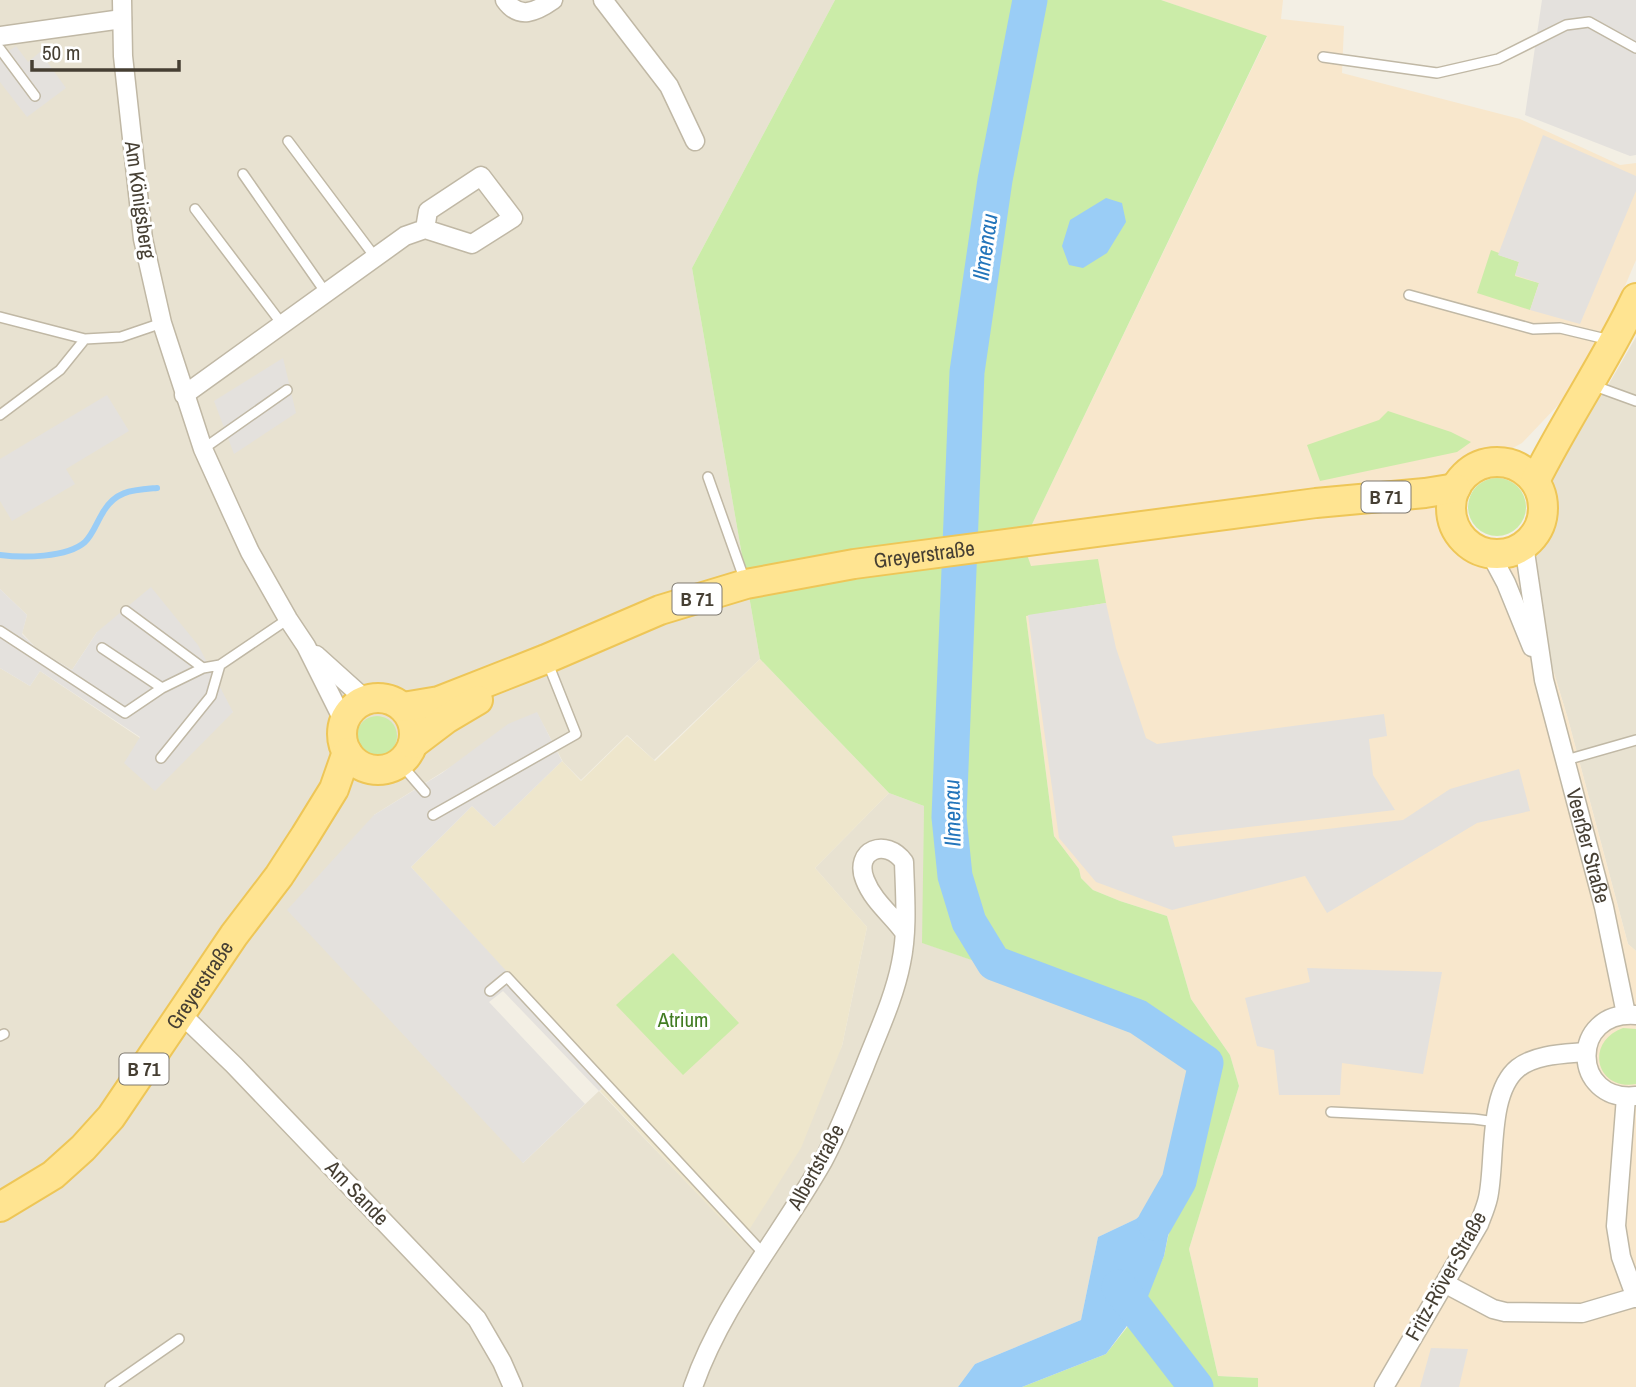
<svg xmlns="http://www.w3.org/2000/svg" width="1636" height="1387" font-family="'Archivo Narrow',sans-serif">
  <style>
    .residential { fill: #e8e2d1 }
    .commercial { fill: #f8e7cc }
    .education { fill: #eee6cc }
    .green { fill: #cbeca8 }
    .parking { fill: #e4e1dd }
    .water { fill: #9acdf6 }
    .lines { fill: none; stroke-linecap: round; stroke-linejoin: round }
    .stream { stroke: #9acdf6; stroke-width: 6 }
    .river { stroke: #9acdf6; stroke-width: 35 }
    .service-casing { stroke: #c0b8a5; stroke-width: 12 }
    .minor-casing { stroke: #c0b8a5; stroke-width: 21 }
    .primary-casing { stroke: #eec657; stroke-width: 32 }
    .service { stroke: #fff; stroke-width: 9 }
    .minor { stroke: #fff; stroke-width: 18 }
    .primary { stroke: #ffe491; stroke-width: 28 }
    .labels { text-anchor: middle; stroke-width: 6; stroke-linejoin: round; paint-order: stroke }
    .shield { fill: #fff; stroke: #7e7970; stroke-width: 2 }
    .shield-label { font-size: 19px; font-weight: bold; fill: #463f33 }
    .street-label { font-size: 21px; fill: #463f33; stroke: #fff }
    .park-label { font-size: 21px; fill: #417c22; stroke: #fff }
    .water-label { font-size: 23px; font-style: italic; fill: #2375bb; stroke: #fff }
  </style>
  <rect width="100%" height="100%" fill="#f3efe4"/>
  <path class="residential" d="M0 0H835L692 268 760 659 654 760 627 735 581 780 563 762 537 713 374 815 523 1163 599 1091 742 1240 842 1046 867 927 815 868 889 793 924 806 923 943 1138 1017 1206 1063 1179 1181 1136 1219 1098 1237 1081 1320 975 1364 958 1387H0V668L30 686 40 671 140 738 233 712 97 632 72 670 37 649 22 633 27 615 0 589Z
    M1636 337V951L1628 944 1568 719 1518 555 1538 541 1545 529 1548 502 1544 490 1562 449 1607 387Z"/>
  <path class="commercial" d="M1161 0H1283L1281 19 1344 26 1342 73 1520 119 1620 165 1636 163V260L1600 345 1589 365 1561 402 1522 443 1500 455 1484 457 1469 463 1458 472 1450 486 1446 500V517L1452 533 1462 547 1476 557 1495 560 1518 555 1568 719 1628 944 1636 951V1387H1258V1378L1218 1376 1189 1249 1239 1086 1230 1055 1191 999 1167 916 1120 901 1093 890 1081 878 1079 869 1054 836 1026 616 1023 543 1267 37Z"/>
  <path class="education" d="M760 659 889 793 815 868 867 927 842 1046 801 1148 742 1241 600 1091 607 1083 411 867 472 806 494 827 562 761 581 781 627 736 655 761Z"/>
  <path class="green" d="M835 0H1161L1267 36 1023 543 1031 566 1098 559 1106 603 1026 616 1054 836 1079 869 1081 878 1093 890 1120 901 1167 916 1191 999 1230 1055 1239 1086 1189 1249 1218 1376 1258 1378V1387H1022L1106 1354 1139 1312 1164 1256 1205 1063 1138 1017 922 943 924 806 889 793 760 659 692 268Z
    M1491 250 1499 253V255L1519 262 1515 276 1539 283 1530 310 1477 293Z
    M1388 411 1451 432 1471 442 1457 452 1320 481 1307 445 1379 420Z
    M1468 507a29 29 0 1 1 58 0a29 29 0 1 1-58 0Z
    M357 736a20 20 0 1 1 40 0a20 20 0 1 1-40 0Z
    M673 953 739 1023 683 1075 616 1005Z
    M1623 1028 1636 1029V1084C1596 1091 1584 1042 1623 1028Z"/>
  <path class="parking" d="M1542 0H1636V155L1630 156 1525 115Z
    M16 46 28 62 40 52 66 88 27 117 0 82V57Z
    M1543 135 1636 176V191L1580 324 1530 310 1539 283 1515 275 1519 262 1498 255Z
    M283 358 296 413 234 454 214 401Z
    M107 395 129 431 66 469 75 484 12 521 0 501V459Z
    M151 587 198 645 233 712 155 791 124 763 140 737 40 671 30 686 0 668V589L27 615 22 634 37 649 72 670 97 632Z
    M1106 603 1116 648 1146 738 1157 744 1384 714 1387 736 1369 739 1373 775 1395 810 1172 836 1175 847 1403 820 1450 789 1519 769 1530 811 1477 823 1327 913 1305 876 1172 910 1096 882 1059 838 1028 615Z
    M537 712 562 761 494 827 472 806 411 867 608 1082 599 1091 503 991 489 1002 585 1104 523 1163 287 910 374 815 442 773 508 724Z
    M1307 968 1442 972 1423 1074 1342 1063 1340 1095H1279L1274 1050 1257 1046 1245 998 1310 982Z
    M1431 1348 1468 1349 1459 1387H1420Z"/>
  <path class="water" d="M1106 198 1122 203 1126 222 1107 253 1083 268 1069 265 1062 246 1070 220Z
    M1179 1181 1164 1256 1147 1299 1106 1354 1022 1387H958L975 1364 1081 1320 1098 1237 1136 1219Z"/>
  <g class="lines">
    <path class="stream" d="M0 555C22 558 67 558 85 542 93 534 96 524 102 514 115 490 133 490 157 488"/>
    <path class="river" d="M1030 0 995 180 967 372 949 817 955 876 969 922 994 963 1138 1017 1206 1063 1179 1181 1155 1223
      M1119 1287 1196 1387"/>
    <defs>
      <path id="service" d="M0 49 35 96
        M1323 57 1437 73 1498 59 1566 25 1589 22 1636 48
        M288 141 375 257
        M243 174 326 293
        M195 209 282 324
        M1409 295 1533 329 1560 328 1610 340
        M0 317 85 339 121 337 162 323
        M1592 385 1636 401
        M0 415 60 370 85 339
        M203 449 287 390
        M708 477 745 581
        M126 611 203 668 220 665
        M0 631 125 713 162 688 203 668
        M102 648 162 688
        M161 758 211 696 220 665 288 619
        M1566 760 1636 740
        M400 763 425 792
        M433 815 576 734 547 661
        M490 991 507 977 764 1254
        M0 1036 4 1034
        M1331 1112 1474 1119 1496 1122
        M110 1387 179 1339"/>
      <g id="minor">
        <path d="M122 0 123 56 143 239 162 323 203 449 232 513 250 552 288 619 306 646 344 722"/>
        <path d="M505 0C519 20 536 12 553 0"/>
        <path d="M603 0 669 86 695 141"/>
        <path d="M0 36 122 19"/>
        <path d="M184 395 405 236 425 229 472 244 513 218 481 176 428 211 425 229"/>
        <path id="s1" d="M1524 545 1544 680 1604 907 1626 1014"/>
        <path d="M1490 553 1506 583 1532 647"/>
        <path d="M316 655 366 700"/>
        <path d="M181 1014 234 1065 477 1319 502 1362 513 1387"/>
        <path d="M1636 1015C1569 1010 1571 1103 1636 1096"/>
        <path d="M1626 1097 1616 1226 1621 1257 1636 1298"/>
        <path d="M1446 1284 1493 1309 1505 1312 1582 1313 1636 1297"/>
        <path d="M693 1387C722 1304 780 1237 823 1161 839 1132 851 1099 864 1068 877 1034 894 999 901 963 908 930 905 895 904 862 886 837 853 850 865 880 873 901 892 915 904 932"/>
        <path d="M1384 1387 1479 1224C1482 1216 1486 1207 1488 1198 1496 1162 1487 1093 1518 1068 1536 1054 1564 1054 1586 1052"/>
      </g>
      <g id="primary">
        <circle cx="1497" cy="508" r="46"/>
        <path d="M1535 481C1566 419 1606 361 1636 298"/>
        <circle cx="378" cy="734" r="36"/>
        <path id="s2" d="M403 707 439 701 546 659 660 610 746 584 854 564 1316 503 1425 493 1456 488"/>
        <path d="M413 744 446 719 478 700"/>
        <path id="s3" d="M0 1207 53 1175 83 1148 111 1117 234 935 279 876 305 836 334 789 347 752"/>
      </g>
    </defs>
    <use href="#service" class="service-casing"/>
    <use href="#minor" class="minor-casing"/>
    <use href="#primary" class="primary-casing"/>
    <use href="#service" class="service"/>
    <use href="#minor" class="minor"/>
    <use href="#primary" class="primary"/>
  </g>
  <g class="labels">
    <g class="shield">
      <rect x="1361.5" y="481.5" width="49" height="31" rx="5"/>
      <rect x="672.5" y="583.5" width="49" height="31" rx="5"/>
      <rect x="119.5" y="1053.5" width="49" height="31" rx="5"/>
    </g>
    <g class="shield-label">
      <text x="1386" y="504">B 71</text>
      <text x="697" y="606">B 71</text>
      <text x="144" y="1076">B 71</text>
    </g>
    <g class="street-label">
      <text transform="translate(140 200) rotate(82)" y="7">Am Königsberg</text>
      <text dy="7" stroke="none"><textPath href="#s2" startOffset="546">Greyerstraße</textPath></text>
      <text dy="7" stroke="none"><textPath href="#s1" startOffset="308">Veerßer Straße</textPath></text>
      <text dy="7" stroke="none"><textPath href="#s3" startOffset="303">Greyerstraße</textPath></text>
      <text transform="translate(816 1167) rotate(-61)" y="7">Albertstraße</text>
      <text transform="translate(357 1193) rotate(46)" y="7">Am Sande</text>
      <text transform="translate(1446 1276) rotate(-61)" y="7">Fritz-Röver-Straße</text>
    </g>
    <g class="park-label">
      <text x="683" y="1027">Atrium</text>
    </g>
    <g class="water-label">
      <text transform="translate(985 247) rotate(-82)" y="8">Ilmenau</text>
      <text transform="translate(952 813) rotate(-91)" y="8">Ilmenau</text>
    </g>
  </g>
  <path d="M32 60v10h147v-10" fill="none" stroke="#463f33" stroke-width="3.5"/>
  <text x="42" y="60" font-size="21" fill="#463f33" stroke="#ffffff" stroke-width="5" paint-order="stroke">50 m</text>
</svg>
